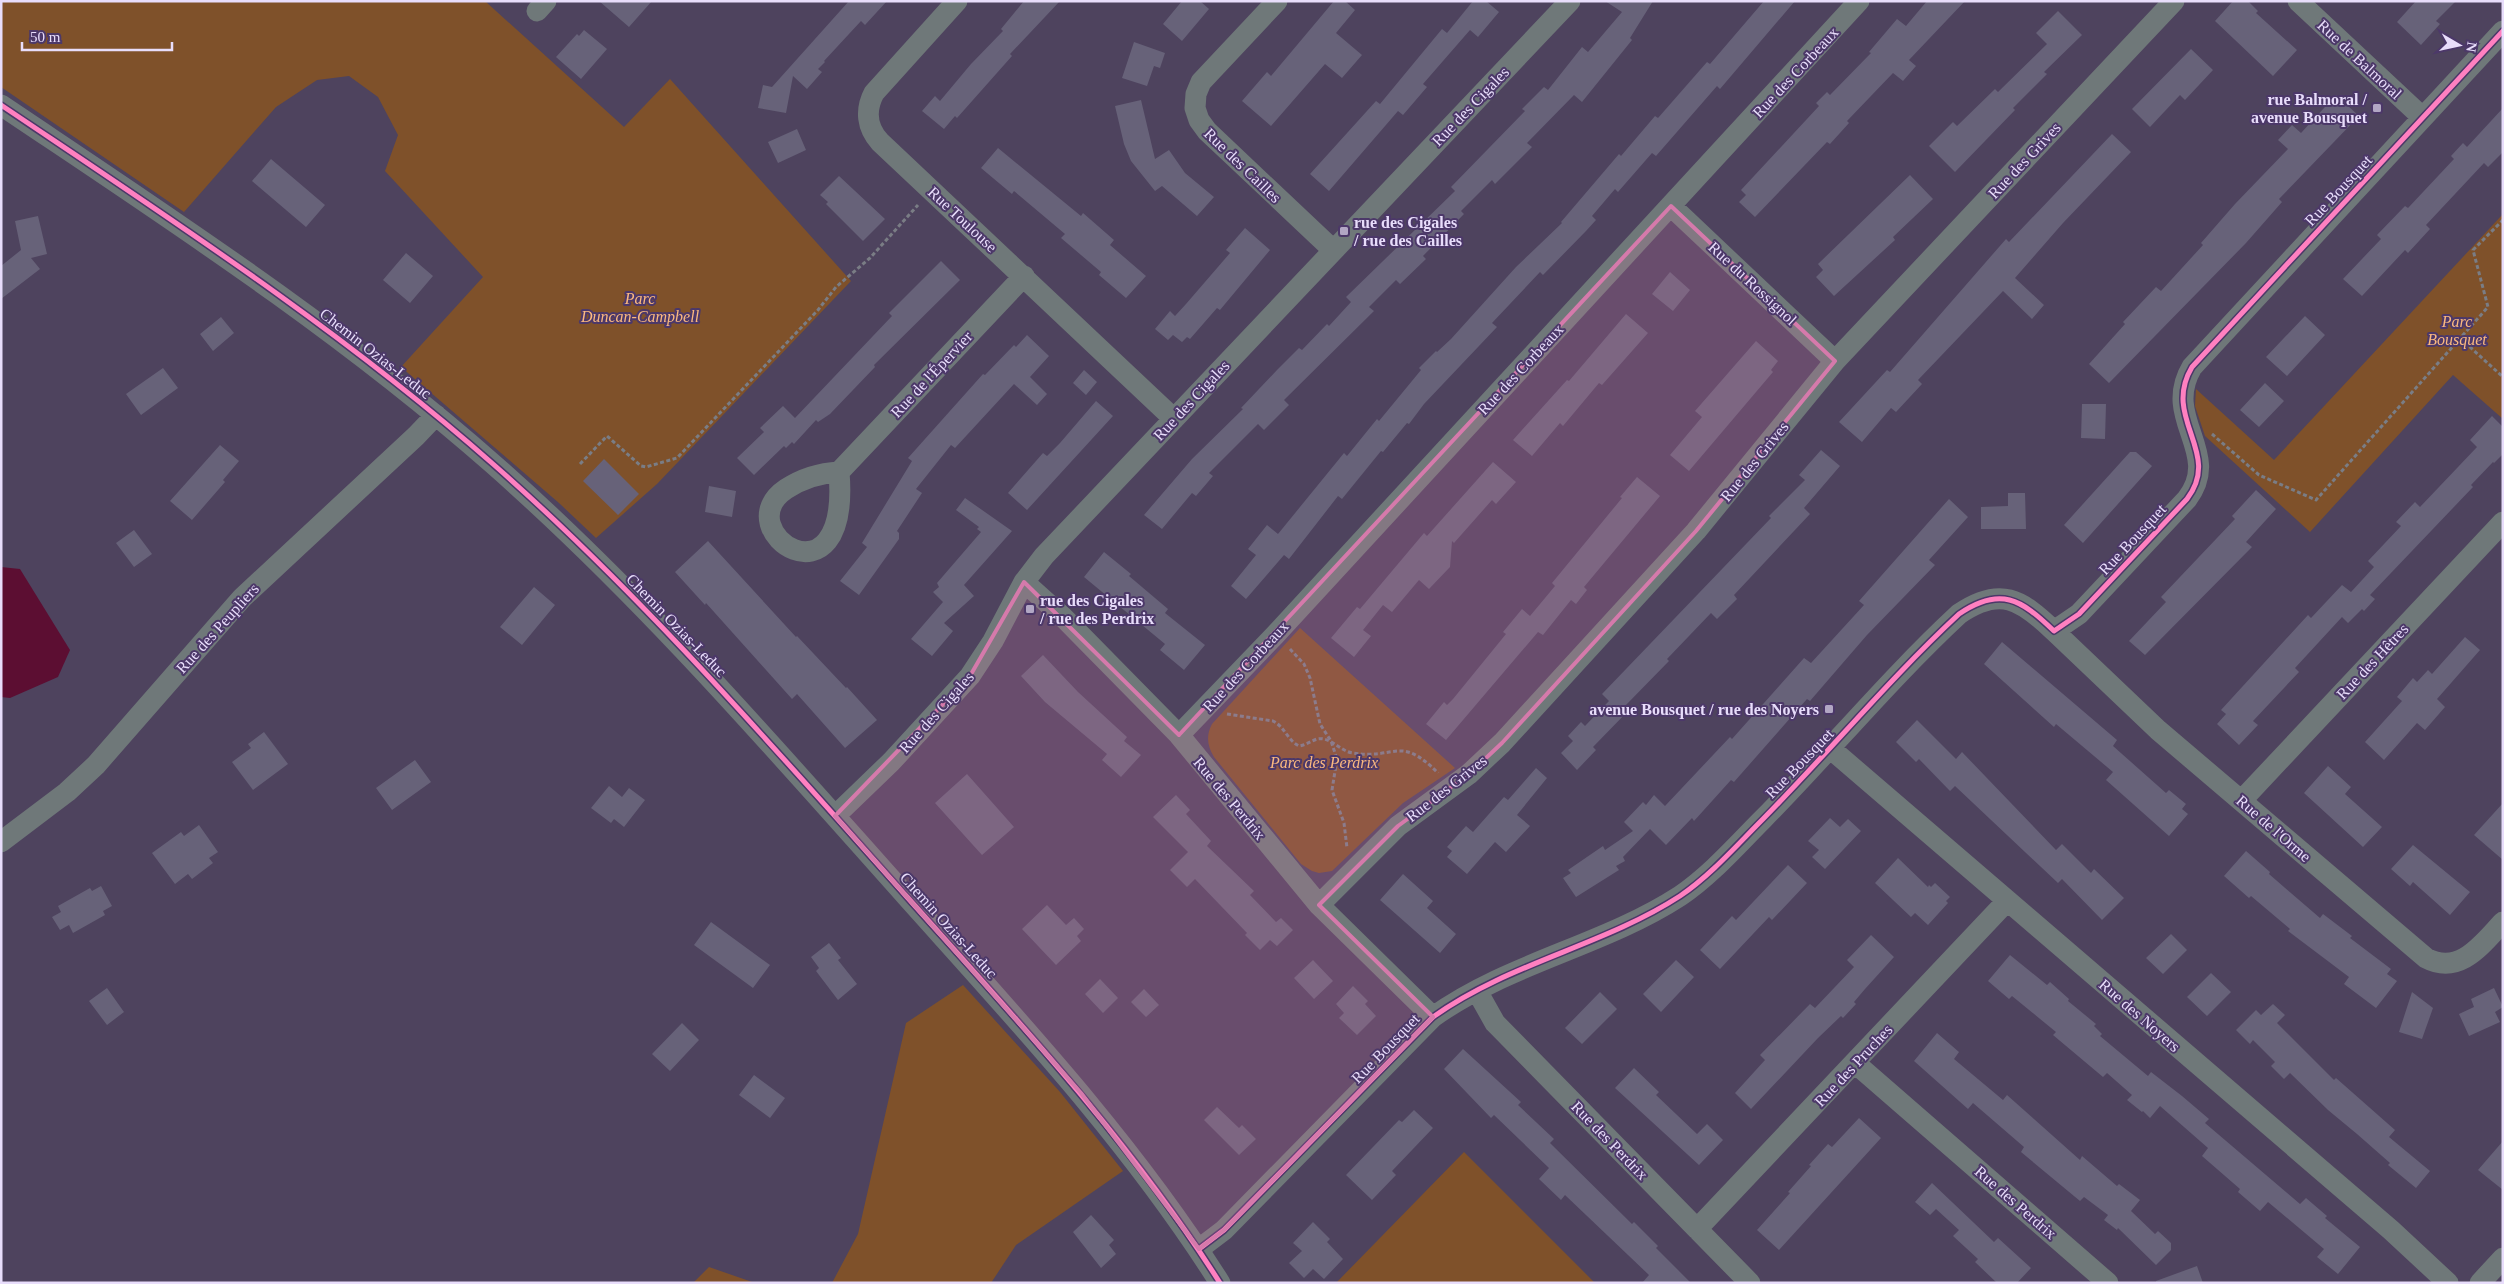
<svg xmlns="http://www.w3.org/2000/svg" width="2504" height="1284" font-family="'Times New Roman',serif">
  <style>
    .green { fill: #7f512a }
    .water { fill: #5c0e32 }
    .building { fill: #676279 }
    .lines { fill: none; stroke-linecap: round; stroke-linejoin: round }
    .path { stroke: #7a7d85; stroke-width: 3; stroke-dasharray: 4 2.5; stroke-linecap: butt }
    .minor { stroke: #6f7879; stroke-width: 21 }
    .cycleway-casing { stroke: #4c3869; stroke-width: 8 }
    .cycleway { stroke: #ff80c0; stroke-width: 5 }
    .marked { fill: #d57aab; fill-opacity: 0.2; stroke: #d57aab; stroke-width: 4; stroke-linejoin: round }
    .poi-dot { fill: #b2a7c4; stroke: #4c3869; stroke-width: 2 }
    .labels { text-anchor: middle; stroke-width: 4; stroke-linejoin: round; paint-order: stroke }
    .street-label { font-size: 16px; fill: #e8ddfb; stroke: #4c3869 }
    .poi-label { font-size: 16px; font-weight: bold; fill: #e8ddfb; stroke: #4c3869; text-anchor: end }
    .park-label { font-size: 16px; font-style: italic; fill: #fbb97f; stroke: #4c3869 }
  </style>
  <rect width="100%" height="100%" fill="#4e435e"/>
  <path class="green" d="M1 1H485L624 127 670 79 851 281 657 484 596 538 559 503 401 367 483 277 385 171 398 135 378 97 349 76 317 80 276 107 184 212 1 87Z
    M2503 214V419L2453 375 2310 532 2205 436 2195 406 2196 389 2274 460Z
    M1300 628 1455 768 1403 803 1332 871 1319 873 1312 871 1301 864 1214 757C1207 746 1206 735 1212 724Z
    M963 985 1060 1092 1123 1171 1016 1245 991 1283H832L858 1234 906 1023Z
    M1464 1152 1595 1283H1336Z
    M709 1267 755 1283H693Z"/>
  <path class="water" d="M1 567 20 569 70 650 58 677 10 698 1 697Z"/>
  <path class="building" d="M599 1H652L629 27Z
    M849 1H887L865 25 861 21 824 61 825 62 818 69 822 72 807 89 793 76 786 113 758 108 763 85 772 87Z
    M1024 1H1060L1010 54 1012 56 957 118 955 116 944 129 922 111 935 96 940 101 971 64 1003 31 1001 29Z
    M1182 1H1200L1209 9 1182 41 1163 24Z
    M1334 1H1345L1355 10 1336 33 1362 55 1342 78 1325 64 1271 126 1242 101 1267 72 1271 76Z
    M1473 1H1486L1499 12 1478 37 1470 30 1423 84 1427 87 1403 115 1398 111 1329 191 1310 174 1376 101 1380 104 1442 29 1447 33Z
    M1605 1H1653L1630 38 1632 40 1582 102 1574 95 1527 143 1532 147 1495 184 1492 180 1461 211 1464 214 1423 256 1426 259 1400 284 1396 280 1369 307 1374 311 1284 400 1289 405 1264 430 1258 424 1209 473 1213 476 1196 496 1192 493 1162 529 1144 515 1192 459 1243 409 1241 408 1277 370 1299 348 1302 350 1327 324 1329 326 1351 302 1346 297 1455 191 1451 187 1525 111 1522 109 1544 87 1548 90 1582 47 1588 52 1622 12Z
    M1764 1H1795L1720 89 1717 86 1656 156 1652 153 1618 192 1615 189 1592 216 1596 220 1586 231 1543 275 1540 272 1492 323 1497 327 1424 404 1409 424 1407 423 1383 452 1381 451 1342 499 1338 496 1289 559 1284 555 1246 599 1231 586 1256 555 1248 549 1267 525 1278 534 1344 453 1347 456 1377 419 1379 421 1421 370 1419 368 1436 351 1437 352 1451 339 1516 267 1562 223 1561 222 1619 154 1621 156 1655 116 1658 118 1707 62 1710 64Z
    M1927 1H1965L1909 60 1916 66 1903 81 1893 73 1847 121 1849 123 1830 144 1827 142 1755 217 1739 202 1746 195 1741 190 1819 106 1816 103 1827 92 1830 95 1871 53 1869 52 1897 19 1906 26Z
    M2233 1H2248L2258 11 2256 13 2297 50 2273 76 2215 21Z
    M2416 1H2456L2436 21 2440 24 2421 45 2397 22Z
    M2058 11 2082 35 2044 72 2047 74 2013 108 2015 110 1955 172 1929 146 1953 122 1957 126 1995 89 1998 92 2047 44 2036 33Z
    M584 30 607 49 581 79 556 57 577 34 579 36Z
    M1134 42 1165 53 1160 68 1154 66 1147 86 1122 78Z
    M2191 49 2213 70 2185 100 2180 95 2150 127 2132 109Z
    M2336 95 2359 116 2279 199 2282 202 2246 243 2109 383 2089 364 2125 324 2123 322 2156 287 2161 291 2203 245 2201 243 2235 204 2288 149 2278 140 2292 125 2301 133Z
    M1141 100 1155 159 1169 150 1185 173 1214 197 1197 216 1162 186 1155 191 1131 161 1124 144 1115 106Z
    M2503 108V152L2488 167 2484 163 2426 225 2430 229 2408 253 2405 250 2362 296 2343 279 2381 239 2377 235 2405 206 2408 208 2454 159 2451 156 2463 143 2467 147Z
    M797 129 806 150 778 163 768 142Z
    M2112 134 2131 152 2063 223 2015 278 2044 305 2032 319 2003 291 1918 380 1922 384 1896 412 1891 408 1862 442 1839 422 1887 370 1890 372 2006 239 2009 242Z
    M998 148 1081 216 1083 213 1114 240 1110 245 1146 276 1126 298 1099 275 1101 272 1061 238 1065 234 1014 191 1012 194 981 168Z
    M271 159 325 205 306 227 252 181Z
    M1910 175 1933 199 1893 237 1895 240 1834 296 1816 277 1823 270 1818 264Z
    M839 176 885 219 863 241 826 204 828 202 820 195Z
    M38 216 47 254 31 258 40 269 1 299V266L21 250 15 221Z
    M1245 228 1270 250 1220 310 1217 308 1190 339 1187 337 1182 342 1173 335 1168 340 1155 329 1170 311 1175 316 1186 304 1230 253 1226 250Z
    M406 253 433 276 410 303 383 280Z
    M941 261 960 280 874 365 875 367 830 414 818 422 816 420 794 444 792 442 786 448 784 446 754 475 737 458 764 432 760 428 783 406 795 418 892 316 889 313Z
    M1670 272 1690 290 1673 311 1652 294Z
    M1626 314 1648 333 1602 385 1599 383 1563 426 1560 423 1532 456 1513 440 1567 380 1569 381Z
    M2305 316 2325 335 2287 376 2266 357Z
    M221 317 234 333 213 351 200 334Z
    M1027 335 1049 356 1030 377 1047 394 1037 405 1014 384 955 448 951 445 916 489 922 493 897 531 899 533V539L859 595 840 581 867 547 862 543 912 461 908 458 983 374 985 375 1014 345 1016 347Z
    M1756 341 1778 361 1771 370 1773 372 1689 471 1670 455 1702 417 1695 411Z
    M163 368 178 388 141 415 126 394Z
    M1084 370 1097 382 1086 395 1073 383Z
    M2265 383 2284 401 2259 427 2240 410Z
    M1096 401 1113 416 1027 510 1008 493 1043 453 1047 456 1060 443Z
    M2082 404H2106L2105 439 2081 438Z
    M2492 416 2503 427V454L2494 463 2493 462 2471 485 2473 487 2370 595 2375 599 2364 611 2362 609 2348 623 2342 617 2295 668 2299 672 2253 721 2258 725 2239 745 2217 724 2226 714 2221 710 2308 615 2311 618 2342 585 2351 592 2374 567 2368 561 2401 526 2396 522 2415 502 2420 507 2477 447 2470 440Z
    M220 445 239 461 223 480 225 482 192 520 170 501Z
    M1821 450 1840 466 1804 508 1810 514 1734 595 1737 599 1717 619 1711 613 1667 659 1669 661 1625 706 1629 710 1593 747 1596 750 1577 770 1561 753 1573 741 1568 736 1581 722 1585 726 1609 701 1602 694 1771 518 1769 516 1805 480 1799 475Z
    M2130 452H2136L2152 466 2083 543 2064 525Z
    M604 459 639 494 618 515 583 481Z
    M1493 462 1516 482 1496 504 1492 500 1454 543 1452 541 1450 567 1429 589 1419 580 1392 612 1383 605 1363 630 1371 636 1354 657 1331 638 1357 607 1360 609 1424 533 1427 536Z
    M1637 477 1660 496 1584 587 1587 590 1576 604 1571 600 1543 635 1538 632 1446 740 1426 724 1444 702 1447 705 1453 699 1506 634 1503 632 1522 609 1530 616 1555 586 1552 583 1622 498 1620 497Z
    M709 486 736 491 732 517 705 512Z
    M2256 490 2276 509 2246 542 2252 547 2145 655 2129 641 2166 602 2161 597 2235 519 2232 516Z
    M2008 493H2025L2026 529H1981V507L2008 506Z
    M965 498 1012 531 964 585 974 596 944 623 953 631 932 656 911 639 943 602 933 592 939 587 937 583 981 532 977 529 979 527 956 510Z
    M1949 499 1968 517 1929 560 1935 565 1867 635 1810 701 1807 699 1734 782 1731 780 1694 821 1692 818 1666 845 1650 829 1623 857 1625 861 1616 866 1619 870 1576 897 1563 878 1571 873 1568 870 1603 846 1605 850 1633 831 1624 822 1643 802 1646 805 1654 795 1665 806 1730 737 1732 739 1804 658 1811 663 1864 605 1859 601Z
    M134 530 152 554 134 567 116 543Z
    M708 541 796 637 797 636 846 688 847 687 877 720 845 748 797 694 792 699 706 603 705 605 675 572Z
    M1104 552 1131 574 1129 576 1168 609 1165 613 1205 645 1184 670 1160 650 1165 644 1084 577Z
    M534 587 555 605 522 645 500 627Z
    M2465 637 2480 650 2437 699 2445 707 2425 730 2417 723 2384 760 2365 742 2402 701 2397 697 2413 678 2417 682 2428 670 2432 674Z
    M2002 642 2117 740 2113 746 2166 793 2169 790 2186 804 2182 809 2188 814 2169 836 2106 780 2113 772 2056 724 2054 727 1984 664Z
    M1043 655 1078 692 1127 737 1124 741 1141 755 1121 777 1102 760 1107 754 1045 702 1021 676Z
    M1917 720 1956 759 1962 752 2056 850 2062 844 2091 873 2094 869 2124 898 2102 920 2062 879 2058 883 1955 786 1950 791 1919 759 1916 762 1896 742Z
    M264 732 288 764 253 790 232 762 251 748 248 744Z
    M415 760 431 782 392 810 376 788Z
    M2328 766 2351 787 2345 794 2382 827 2363 847 2304 793Z
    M1536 768 1547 778 1517 815 1530 826 1506 852 1495 842 1467 874 1447 857 1452 851 1447 847 1466 826 1473 832 1504 797 1508 800Z
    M967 774 1014 827 982 855 935 803Z
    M609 786 622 797 629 788 645 800 624 827 614 819 611 823 591 808Z
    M1176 795 1190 810 1186 814 1211 841 1207 846 1254 891 1250 895 1276 922 1281 918 1293 930 1277 946 1270 940 1260 950 1245 935 1247 933 1195 879 1187 887 1170 870 1188 852 1153 817Z
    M2503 803V860L2474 835Z
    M1830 818 1840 827 1848 819 1861 831 1825 869 1812 857 1819 850 1808 841Z
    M199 825 218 852 209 858 213 863 192 879 188 874 175 884 152 853 181 832 184 836Z
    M2413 845 2470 892 2450 915 2413 882 2410 886 2391 869Z
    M2246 851 2270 872 2269 874 2320 918 2323 914 2352 936 2350 938 2391 969 2387 974 2397 981 2376 1008 2344 984 2349 977 2288 931 2290 929 2251 896 2249 898 2224 876Z
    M1898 858 1928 887 1929 885 1931 887 1935 883 1950 897 1946 901 1948 903 1928 925 1915 913 1911 917 1875 883Z
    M1788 865 1807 883 1772 920 1769 917 1720 969 1700 950 1732 916 1736 920Z
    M1403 874 1433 901 1427 908 1456 934 1440 953 1380 900Z
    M101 886 112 906 103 911 105 915 73 933 69 925 60 930 52 917 61 912 58 906 90 888 92 891Z
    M1047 905 1066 925 1074 918 1084 929 1077 936 1081 941 1056 965 1022 929Z
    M711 922 770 965 753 988 694 945Z
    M2171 934 2187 950 2163 974 2146 958Z
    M1871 935 1894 957 1865 989 1854 1002 1856 1004 1843 1018 1841 1016 1818 1038 1751 1109 1735 1093 1765 1060 1760 1055 1810 1004 1815 1008 1854 967 1847 960Z
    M829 943 841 958 838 960 857 984 838 1000 816 971 819 968 811 957Z
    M2010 955 2047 985 2050 982 2069 999 2068 1001 2096 1024 2094 1026 2102 1034 2100 1036 2148 1076 2151 1072 2182 1096 2209 1119 2205 1123 2300 1204 2306 1198 2327 1216 2325 1218 2360 1247 2338 1274 2317 1257 2324 1249 2268 1202 2260 1211 2238 1192 2240 1189 2202 1156 2208 1148 2160 1106 2150 1118 2143 1111 2142 1112 2127 1100 2132 1095 2107 1073 2103 1077 2053 1035 2056 1032 2012 996 2009 999 1988 981Z
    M1313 960 1333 981 1314 999 1294 978Z
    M1676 960 1694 977 1661 1012 1643 994Z
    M2211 973 2231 992 2207 1016 2187 997Z
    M1100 979 1118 998 1103 1013 1085 994Z
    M1353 986 1368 1001 1365 1004 1376 1016 1357 1035 1339 1018 1344 1013 1336 1004Z
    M107 988 124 1012 107 1025 89 1001Z
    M2494 988 2503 1007 2495 1012 2500 1022 2469 1036 2459 1014 2474 1007 2471 999Z
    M1144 989 1159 1005 1146 1017 1131 1002Z
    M1600 992 1617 1009 1582 1044 1565 1028Z
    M2412 992 2433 1008 2422 1039 2399 1032Z
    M2273 1004 2285 1015 2277 1023 2334 1080 2336 1078 2395 1130 2389 1137 2430 1171 2416 1188 2388 1165 2390 1163 2357 1134 2328 1110 2290 1073 2284 1079 2271 1066 2275 1062 2253 1040 2250 1044 2236 1030 2256 1010 2261 1015Z
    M682 1023 699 1040 670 1071 652 1054Z
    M1937 1033 1959 1052 1954 1059 2003 1100 2007 1095 2080 1160 2082 1156 2117 1186 2119 1184 2140 1200 2131 1211 2155 1234 2158 1231 2171 1243V1250L2156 1265 2118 1228 2117 1230 2104 1220 2108 1215 2084 1197 2080 1201 2021 1152 2024 1147 1973 1103 1968 1109 1914 1061Z
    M1463 1049 1521 1102 1518 1105 1554 1139 1550 1143 1632 1224 1634 1222 1658 1246 1656 1248 1691 1283H1642L1649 1275 1565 1195 1561 1200 1539 1179 1549 1168 1494 1115 1491 1118 1444 1069Z
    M1634 1068 1659 1092 1656 1095 1697 1134 1707 1124 1723 1140 1699 1165 1615 1088Z
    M754 1075 785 1098 770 1118 739 1095Z
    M1217 1107 1239 1128 1242 1125 1256 1139 1239 1155 1204 1120Z
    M1414 1110 1433 1128 1392 1171 1396 1175 1372 1200 1346 1175 1399 1120 1402 1122Z
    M1859 1118 1881 1138 1779 1250 1757 1230 1790 1193 1788 1192 1811 1166 1809 1165 1828 1144 1832 1147Z
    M2503 1141V1190L2478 1170Z
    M1932 1183 1994 1242 1998 1238 2031 1268 2017 1283H1997L1975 1262 1978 1259 1953 1236 1959 1230 1936 1209 1930 1215 1915 1202Z
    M1091 1215 1114 1240 1109 1245 1116 1254 1101 1268 1073 1232Z
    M1313 1222 1330 1239 1327 1242 1343 1259 1324 1279 1313 1269 1304 1278 1289 1263 1302 1251 1293 1243Z
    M2197 1266 2203 1283H2156V1281Z"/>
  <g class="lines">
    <path class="path" d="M2460 338 2503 377
      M2212 434 2259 475 2316 500 2488 307 2473 250 2503 220
      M580 464 607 436 641 466 646 467 677 458 818 310 836 287 870 258 918 205
      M1290 649 1304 664 1310 678 1320 724 1331 741 1337 759 1332 790 1344 823 1347 848
      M1227 714 1273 721C1285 727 1287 740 1299 746 1306 745 1311 741 1317 739 1330 736 1341 752 1353 753 1396 760 1399 734 1438 773"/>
    <path class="minor" d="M957 1 874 93C865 110 867 128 880 142L1174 419
      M1277 1 1201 82 1196 94 1195 108 1199 120 1207 131 1333 250
      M2298 1 2422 117
      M537 11 546 1
      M1 105C169 218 340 329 493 464 643 596 774 748 907 897 1018 1021 1131 1142 1220 1283
      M1671 206 1835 361
      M839 472 1024 276
      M839 472C851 615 725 530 786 489 803 478 819 473 839 472Z
      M1024 582 1063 617 1179 735 1319 905 1433 1017
      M2054 631 2158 730 2426 958C2460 976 2482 944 2503 922
      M1179 735 1275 635 1859 1
      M1831 749 2391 1230 2448 1283
      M2242 800 2503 522
      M835 816 891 762 970 676 993 641 1024 582 1044 556 1570 1
      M1 842 67 792 96 765 242 598 416 436 436 415
      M1319 905 1398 826 1469 774 1502 743 1696 531 1835 361 2174 1
      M1477 991 1495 1023 1750 1283
      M1855 1063 2108 1283
      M1697 1229 2007 901
      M1199 1249 1224 1230 1433 1017C1508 963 1603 946 1680 896 1711 875 1737 845 1763 819 1829 752 1890 678 1959 614 2000 586 2021 599 2054 631L2079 614 2187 499C2223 452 2161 419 2192 367L2503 31
      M2480 1283 2503 1258"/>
    <defs>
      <path id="cycleway" d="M1 105C169 218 340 329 493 464 643 596 774 748 907 897 1018 1021 1131 1142 1220 1283
        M1199 1249 1224 1230 1433 1017C1508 963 1603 946 1680 896 1711 875 1737 845 1763 819 1829 752 1890 678 1959 614 2000 586 2021 599 2054 631L2079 614 2187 499C2223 452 2161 419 2192 367L2503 31"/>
    </defs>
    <use href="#cycleway" class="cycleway-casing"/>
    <use href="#cycleway" class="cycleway"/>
  </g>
  <path class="marked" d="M1671 206 1835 361 1696 531 1502 743 1469 774 1398 826 1319 905 1433 1017 1224 1230 1199 1249 1081 1093 835 816 970 676 1024 582 1179 735Z"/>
  <g class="poi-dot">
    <rect x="2372" y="103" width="10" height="10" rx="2.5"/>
    <rect x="1339" y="226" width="10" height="10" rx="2.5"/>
    <rect x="1025" y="604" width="10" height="10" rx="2.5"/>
    <rect x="1824" y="704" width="10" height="10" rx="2.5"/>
  </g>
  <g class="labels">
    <g class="street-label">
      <text transform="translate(2360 59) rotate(43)" y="6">Rue de Balmoral</text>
      <text transform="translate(1795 72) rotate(-47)" y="6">Rue des Corbeaux</text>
      <text transform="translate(1470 106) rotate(-46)" y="6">Rue des Cigales</text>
      <text transform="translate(2024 160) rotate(-47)" y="6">Rue des Grives</text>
      <text transform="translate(1243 165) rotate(44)" y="6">Rue des Cailles</text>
      <text transform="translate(2338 190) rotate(-47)" y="6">Rue Bousquet</text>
      <text transform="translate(963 219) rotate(43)" y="6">Rue Toulouse</text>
      <text transform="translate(1753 283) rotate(43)" y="6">Rue du Rossignol</text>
      <text transform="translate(376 353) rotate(38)" y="6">Chemin Ozias-Leduc</text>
      <text transform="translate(1520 369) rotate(-47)" y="6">Rue des Corbeaux</text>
      <text transform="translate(931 374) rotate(-47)" y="6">Rue de l'Épervier</text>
      <text transform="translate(1191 400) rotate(-47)" y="6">Rue des Cigales</text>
      <text transform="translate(1754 461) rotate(-51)" y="6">Rue des Grives</text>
      <text transform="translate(2132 539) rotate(-47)" y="6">Rue Bousquet</text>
      <text transform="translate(677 625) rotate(46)" y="6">Chemin Ozias-Leduc</text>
      <text transform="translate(217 628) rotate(-48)" y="6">Rue des Peupliers</text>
      <text transform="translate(2372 661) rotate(-47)" y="6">Rue des Hêtres</text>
      <text transform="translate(1245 666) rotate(-47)" y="6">Rue des Corbeaux</text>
      <text transform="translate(936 712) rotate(-48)" y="6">Rue des Cigales</text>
      <text transform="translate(1799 763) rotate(-46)" y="6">Rue Bousquet</text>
      <text transform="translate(1446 788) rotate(-38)" y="6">Rue des Grives</text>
      <text transform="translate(1230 798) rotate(50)" y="6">Rue des Perdrix</text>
      <text transform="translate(2274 828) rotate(41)" y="6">Rue de l'Orme</text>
      <text transform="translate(949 925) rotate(48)" y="6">Chemin Ozias-Leduc</text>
      <text transform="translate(2140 1015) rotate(41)" y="6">Rue des Noyers</text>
      <text transform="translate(1385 1048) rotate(-46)" y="6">Rue Bousquet</text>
      <text transform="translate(1853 1065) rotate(-47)" y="6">Rue des Pruches</text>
      <text transform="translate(1610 1140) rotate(46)" y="6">Rue des Perdrix</text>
      <text transform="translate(2016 1202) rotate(41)" y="6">Rue des Perdrix</text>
    </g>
    <g class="poi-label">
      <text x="2367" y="105">rue Balmoral /<tspan x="2367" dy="18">avenue Bousquet</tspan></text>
      <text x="1354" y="228" text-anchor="start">rue des Cigales<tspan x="1354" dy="18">/ rue des Cailles</tspan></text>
      <text x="1040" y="606" text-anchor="start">rue des Cigales<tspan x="1040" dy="18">/ rue des Perdrix</tspan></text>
      <text x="1819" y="715">avenue Bousquet / rue des Noyers</text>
    </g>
    <g class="park-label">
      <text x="640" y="304">Parc<tspan x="640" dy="18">Duncan-Campbell</tspan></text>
      <text x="2457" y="327">Parc<tspan x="2457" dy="18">Bousquet</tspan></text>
      <text x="1324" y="768">Parc des Perdrix</text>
    </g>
  </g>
  <rect width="2504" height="1284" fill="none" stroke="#e8ddfb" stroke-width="5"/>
  <g transform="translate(2459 45) rotate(99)" stroke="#4c3869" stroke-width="4" paint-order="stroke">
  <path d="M0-4L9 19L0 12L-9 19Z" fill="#e8ddfb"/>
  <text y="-8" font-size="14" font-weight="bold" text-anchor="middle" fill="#e8ddfb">N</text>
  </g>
  <path d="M22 42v8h150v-8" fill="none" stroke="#e8ddfb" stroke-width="2.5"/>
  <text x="30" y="42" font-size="15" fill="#e8ddfb" stroke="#4c3869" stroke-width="4" paint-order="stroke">50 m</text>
</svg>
